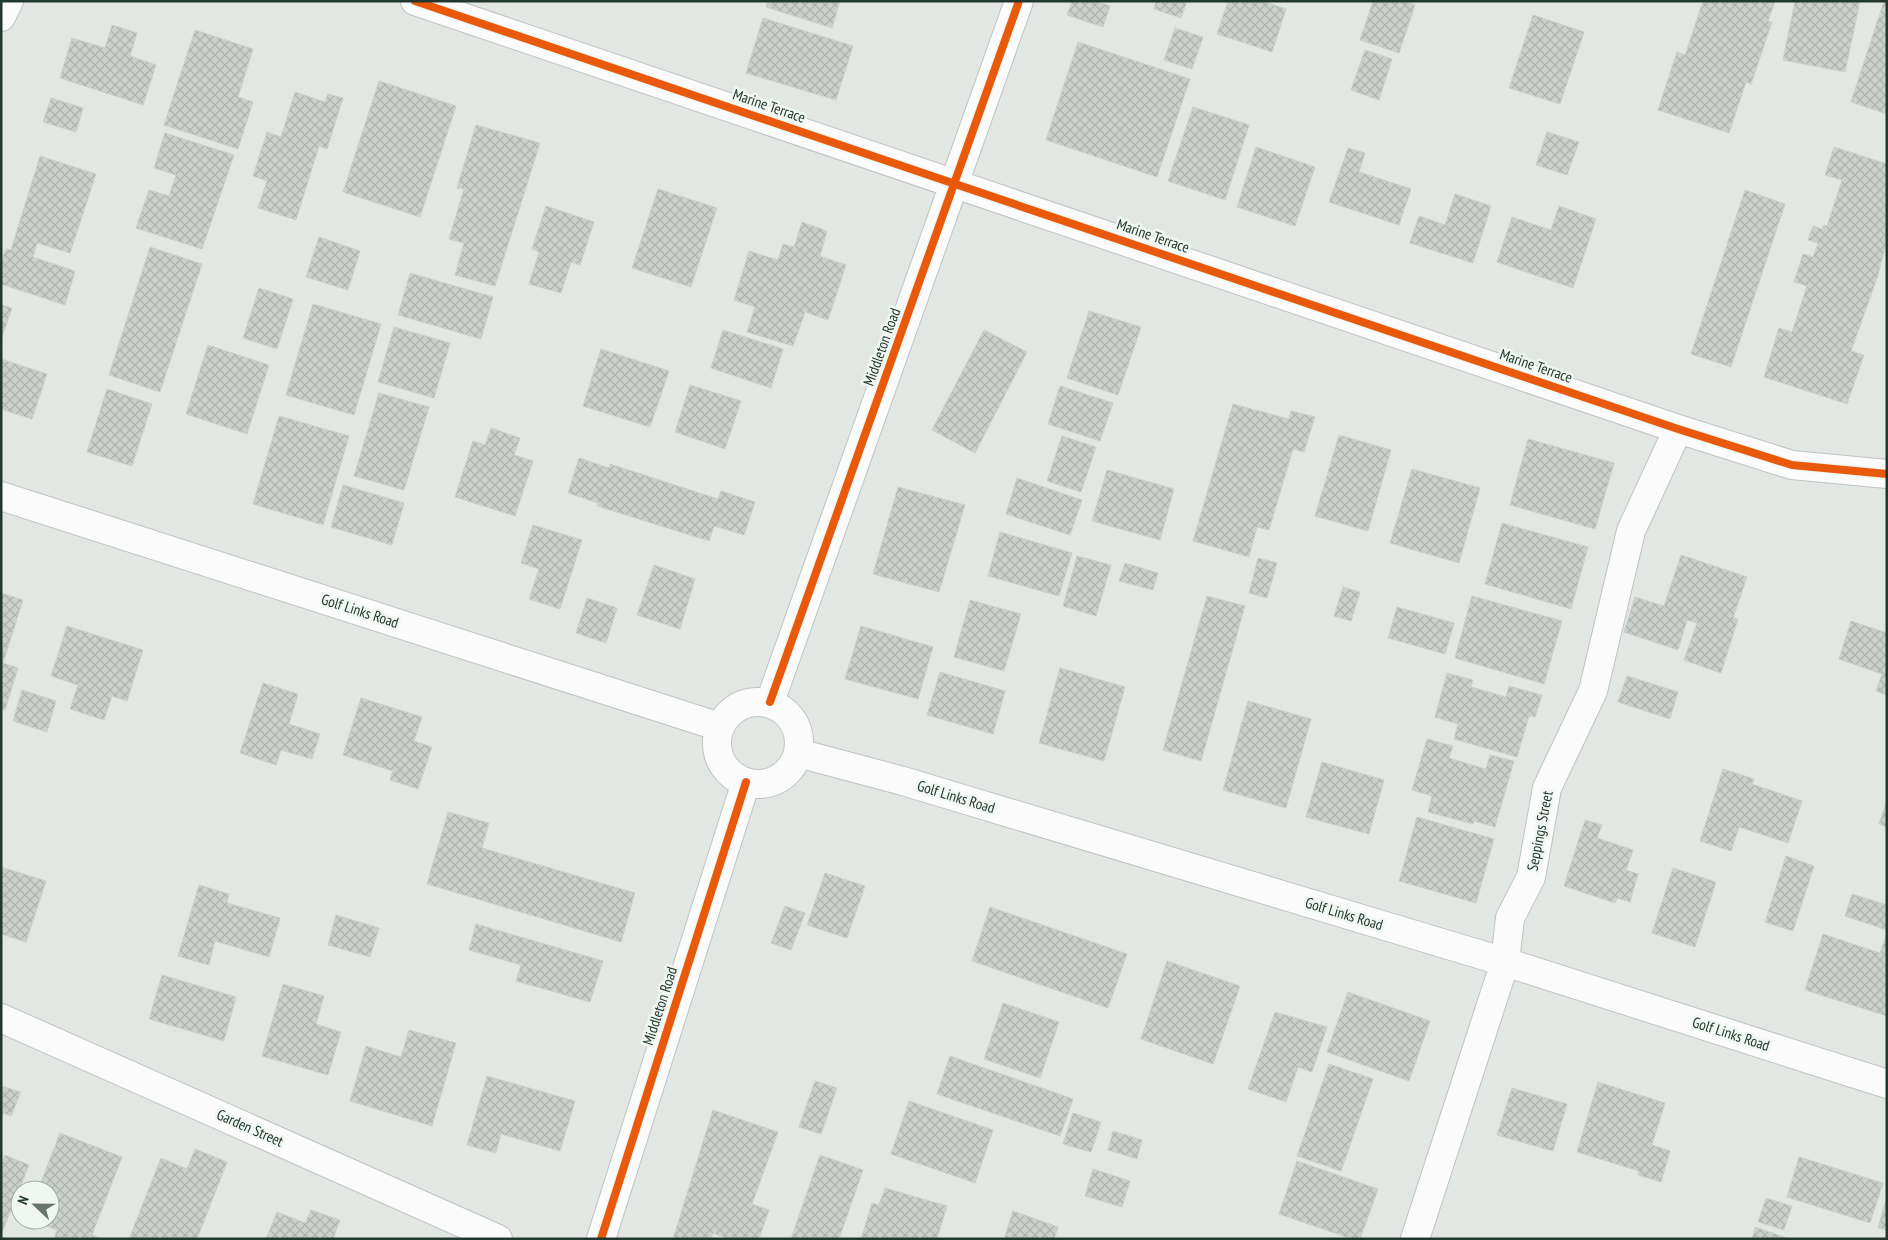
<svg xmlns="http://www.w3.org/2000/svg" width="1888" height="1240" font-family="'PT Sans Narrow',sans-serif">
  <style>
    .building { fill: url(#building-cross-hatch); stroke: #cbd0cd }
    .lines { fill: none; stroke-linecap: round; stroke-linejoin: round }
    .street-casing { stroke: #bfc4c1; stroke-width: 30 }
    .secondary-casing { stroke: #bfc4c1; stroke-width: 30 }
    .street { stroke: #fbfbfb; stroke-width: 28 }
    .secondary { stroke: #fbfbfb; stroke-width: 28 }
    .cycleway-casing { stroke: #f0f6f2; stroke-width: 11 }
    .cycleway { stroke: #e8590c; stroke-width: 8 }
    .labels { text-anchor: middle; stroke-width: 5; stroke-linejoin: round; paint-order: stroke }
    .street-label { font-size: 15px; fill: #23372e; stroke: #f0f6f2 }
  </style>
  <defs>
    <pattern id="building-cross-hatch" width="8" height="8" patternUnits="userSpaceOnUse" patternTransform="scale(1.25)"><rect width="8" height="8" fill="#cbd0cd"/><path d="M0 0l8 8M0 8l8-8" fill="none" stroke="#aeb3b0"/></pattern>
  </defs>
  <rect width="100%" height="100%" fill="#e2e7e4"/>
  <path class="building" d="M768 1H840L832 28 766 7Z
    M1072 1H1096L1110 6 1103 27 1067 15Z
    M1156 1H1187L1181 18 1154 9Z
    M1228 1H1263L1286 9 1272 52 1217 34Z
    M1373 1H1405L1415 5 1399 53 1360 40Z
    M1703 1H1775L1768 21 1772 22 1751 84 1746 82 1729 133 1658 110 1677 52 1685 55Z
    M1795 1H1860L1845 72 1783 60Z
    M1884 1H1887V114L1851 102Z
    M1533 15 1584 32 1560 104 1509 88Z
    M763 18 853 46 836 100 746 73Z
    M112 25 137 33 130 56 156 65 143 105 60 78 72 38 105 48Z
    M1175 28 1203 37 1192 69 1164 60Z
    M195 30 253 49 238 97 253 102 238 149 164 125Z
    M1078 42 1190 79 1157 177 1046 140Z
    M1365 50 1392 59 1379 100 1351 90Z
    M379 81 456 106 420 217 343 192Z
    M295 92 325 102 328 94 343 98 327 149 319 146 296 220 258 208 267 181 253 176 267 132 281 137Z
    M51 98 83 108 76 132 43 122Z
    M1193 107 1249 125 1225 200 1168 181Z
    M476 125 540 143 495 286 455 275 464 243 449 239 464 189 457 188Z
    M1547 132 1579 142 1567 175 1536 165Z
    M165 133 234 155 202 249 136 228 149 190 169 196 176 175 154 168Z
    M1256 147 1315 167 1295 226 1237 207Z
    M1834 147 1887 164 1886 245 1877 278 1851 351 1864 355 1847 404 1764 377 1779 328 1792 332 1807 286 1794 282 1803 254 1813 257 1818 243 1808 240 1813 226 1822 229 1824 225 1827 226 1842 180 1825 175Z
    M1348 148 1365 153 1359 172 1411 189 1399 225 1329 202Z
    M40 156 96 174 70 253 37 243 33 257 75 271 65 305 1 284V262L6 249 11 250Z
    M658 189 717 208 691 287 632 268Z
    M1745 190 1785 204 1731 367 1691 354Z
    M1455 194 1491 206 1473 263 1410 243 1419 216 1445 225Z
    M546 206 594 222 580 265 571 262 561 293 529 284 539 252 532 249Z
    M1559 206 1596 219 1573 288 1497 262 1512 217 1551 230Z
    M802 222 827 231 820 256 846 265 828 320 805 312 793 346 747 332 755 307 734 300 749 251 778 260 783 244 794 247Z
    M319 237 360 251 348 290 306 277Z
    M150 247 202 264 160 392 109 375Z
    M410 273 493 297 481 339 398 315Z
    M259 288 293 299 277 349 243 338Z
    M313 304 381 324 354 415 286 395Z
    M1 305 12 308 1 340Z
    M1089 311 1141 327 1118 395 1067 378Z
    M394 327 450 343 434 398 378 382Z
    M723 330 783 349 771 388 711 368Z
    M984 330 1027 352 975 453 932 430Z
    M208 345 269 365 247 434 186 414Z
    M601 349 669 371 650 427 583 406Z
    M1 359 47 374 32 419 1 409Z
    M690 385 741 401 725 449 675 432Z
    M1060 386 1113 403 1100 441 1048 424Z
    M107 389 152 404 132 466 87 452Z
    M379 393 429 407 404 490 354 476Z
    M1233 404 1289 419 1291 411 1315 417 1304 452 1293 449 1269 530 1257 527 1249 557 1193 541Z
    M279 416 349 436 323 525 253 504Z
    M491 428 520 438 514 455 533 461 515 516 455 497 473 441 485 445Z
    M1339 435 1391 450 1368 531 1315 516Z
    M1062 436 1096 447 1081 492 1047 481Z
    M1528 439 1614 463 1595 529 1510 505Z
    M579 458 609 468 610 464 718 499 721 491 755 502 744 535 714 526 709 541 597 506 598 503 568 493Z
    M1412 469 1480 488 1459 563 1390 543Z
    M1107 470 1174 489 1160 540 1092 521Z
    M1017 478 1082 500 1070 535 1006 514Z
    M343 485 404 503 392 545 331 527Z
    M898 487 965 505 939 592 873 574Z
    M1502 523 1588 547 1571 609 1485 584Z
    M533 525 582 540 560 609 529 599 539 569 521 563Z
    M1000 532 1072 553 1059 596 988 576Z
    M1681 555 1747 577 1733 618 1738 619 1721 673 1684 660 1697 623 1687 620 1678 650 1624 632 1635 597 1664 606Z
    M1077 556 1111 565 1096 616 1063 606Z
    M1258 558 1277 563 1267 598 1249 593Z
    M1125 563 1158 573 1153 590 1119 581Z
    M654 565 695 579 680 629 637 615Z
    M1343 587 1360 592 1351 621 1334 616Z
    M1 593 23 600 3 663 18 668 5 710 1 709Z
    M1207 596 1245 606 1201 761 1163 750Z
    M1472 596 1562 621 1544 684 1455 658Z
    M587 598 617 608 606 643 576 633Z
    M970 600 1021 614 1004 671 954 657Z
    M1397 607 1454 623 1445 654 1388 638Z
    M1851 621 1887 633V695L1876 691 1882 674 1839 659Z
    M67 626 143 650 127 701 112 696 104 720 70 709 78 685 51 676Z
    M861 626 933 647 918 699 845 679Z
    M1060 668 1125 687 1104 761 1039 743Z
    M940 672 1005 691 993 734 927 715Z
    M1447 673 1473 680 1471 687 1506 697 1509 686 1542 695 1535 717 1529 716 1517 757 1454 739 1458 724 1435 717Z
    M1627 676 1678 692 1670 719 1618 702Z
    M263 683 298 694 289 724 320 734 312 759 281 750 276 765 240 753Z
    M22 690 56 701 47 732 13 721Z
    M361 698 422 717 414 741 432 747 418 789 390 780 393 771 343 755Z
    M1248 701 1311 719 1286 808 1223 790Z
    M1427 739 1453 746 1449 758 1486 769 1490 755 1514 761 1495 827 1474 821 1473 824 1428 812 1432 796 1412 790Z
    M1322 762 1384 780 1369 834 1306 817Z
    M1723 769 1754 779 1752 784 1802 801 1788 843 1739 827 1731 851 1700 841Z
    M1887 800V827L1879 824Z
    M448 812 489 823 482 848 635 893 621 942 427 884Z
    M1417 817 1494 839 1476 903 1399 881Z
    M1585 820 1602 825 1597 838 1633 850 1626 870 1638 874 1630 902 1617 898 1615 903 1564 886Z
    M1786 856 1814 866 1793 931 1765 922Z
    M1 867 46 881 26 942 1 934Z
    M1673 868 1716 882 1695 947 1652 933Z
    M825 873 865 886 847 938 807 925Z
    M199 885 229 894 227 903 280 918 269 957 215 941 209 965 178 956Z
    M1852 894 1887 905V930L1845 916Z
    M785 906 805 913 791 950 771 943Z
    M990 907 1127 954 1108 1008 972 961Z
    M336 915 379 928 370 957 328 945Z
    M476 924 603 961 590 1002 516 981 521 965 469 950Z
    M1887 933V1016L1805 990 1823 934 1880 953Z
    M1167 961 1240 986 1213 1064 1141 1039Z
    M162 975 236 997 224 1041 149 1019Z
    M283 984 324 996 316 1024 341 1032 328 1075 262 1056Z
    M1348 992 1430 1021 1409 1081 1327 1052Z
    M1003 1003 1059 1022 1040 1078 984 1059Z
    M1275 1012 1327 1027 1312 1072 1298 1067 1286 1102 1248 1089Z
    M409 1030 456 1043 432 1126 350 1101 366 1046 401 1057Z
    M950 1056 1073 1099 1060 1136 937 1094Z
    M1329 1064 1373 1079 1341 1171 1297 1156Z
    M487 1076 575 1101 560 1151 501 1134 496 1153 467 1145Z
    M815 1081 837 1088 821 1134 799 1127Z
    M1598 1082 1665 1103 1652 1145 1670 1151 1661 1182 1638 1175 1639 1171 1577 1152Z
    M1 1086 21 1092 11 1116 3 1113 1 1118Z
    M1512 1088 1567 1104 1553 1151 1497 1135Z
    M909 1101 993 1130 975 1183 891 1154Z
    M713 1110 778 1132 752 1204 769 1210 759 1239H728L713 1233 711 1239H673Z
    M1073 1113 1101 1122 1091 1152 1063 1144Z
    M1113 1131 1142 1140 1137 1159 1108 1150Z
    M60 1133 122 1157 92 1235 102 1239H54L57 1230 32 1220H50V1190H38Z
    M195 1149 227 1162 197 1239H129L161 1158 187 1169Z
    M5 1155 29 1165 1 1235V1164Z
    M820 1155 863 1170 839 1239H791Z
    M1799 1157 1883 1183 1870 1223 1787 1197Z
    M1297 1161 1378 1189 1360 1239H1352L1279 1214Z
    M1093 1169 1130 1181 1122 1207 1085 1196Z
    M885 1188 947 1206 937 1239H861L872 1203 879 1205Z
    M1887 1196V1230L1878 1228Z
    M1766 1198 1792 1206 1784 1230 1758 1222Z
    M311 1210 340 1220 333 1239H266L277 1212 305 1223Z
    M1013 1211 1058 1227 1054 1239H1004Z
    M1755 1227 1790 1239H1752Z"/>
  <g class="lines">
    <defs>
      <path id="street" d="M415 1 1678 429 1792 465 1887 474
        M1 17 9 1
        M798 753 903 781 1505 962 1887 1084
        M1 1018 498 1239
        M1415 1239 1505 962 1510 918 1531 877 1547 788 1593 691 1631 531 1678 429"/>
      <path id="secondary" d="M1 496 720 727
        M717 743a41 41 0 1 1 82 0a41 41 0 1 1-82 0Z
        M770 702 1019 1
        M601 1239 746 782"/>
    </defs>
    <use href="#street" class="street-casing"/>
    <use href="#secondary" class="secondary-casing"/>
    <use href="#street" class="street"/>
    <use href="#secondary" class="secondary"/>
    <defs>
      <path id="cycleway" d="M415 1 1678 429 1792 465 1887 474
        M770 702 1019 1
        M601 1239 746 782"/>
    </defs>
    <use href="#cycleway" class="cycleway-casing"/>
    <use href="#cycleway" class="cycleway"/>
  </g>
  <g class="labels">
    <g class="street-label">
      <text transform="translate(769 106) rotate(19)" y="5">Marine Terrace</text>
      <text transform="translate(1153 236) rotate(19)" y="5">Marine Terrace</text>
      <text transform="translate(882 347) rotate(-70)" y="5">Middleton Road</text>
      <text transform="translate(1536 366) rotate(19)" y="5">Marine Terrace</text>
      <text transform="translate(360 611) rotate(18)" y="5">Golf Links Road</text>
      <text transform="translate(956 797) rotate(17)" y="5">Golf Links Road</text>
      <text transform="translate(1540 831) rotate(-79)" y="5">Seppings Street</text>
      <text transform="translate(1344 914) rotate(17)" y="5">Golf Links Road</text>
      <text transform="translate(660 1006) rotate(-72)" y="5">Middleton Road</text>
      <text transform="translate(1731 1034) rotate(18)" y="5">Golf Links Road</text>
      <text transform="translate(250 1128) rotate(24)" y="5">Garden Street</text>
    </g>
  </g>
  <rect width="1888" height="1240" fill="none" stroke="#23372e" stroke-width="5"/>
  <g transform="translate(35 1205) rotate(292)"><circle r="24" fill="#f0f6f2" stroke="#9eaaa4"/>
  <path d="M0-4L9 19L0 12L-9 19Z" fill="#66756e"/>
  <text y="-8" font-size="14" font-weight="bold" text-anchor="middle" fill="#23372e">N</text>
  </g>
</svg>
